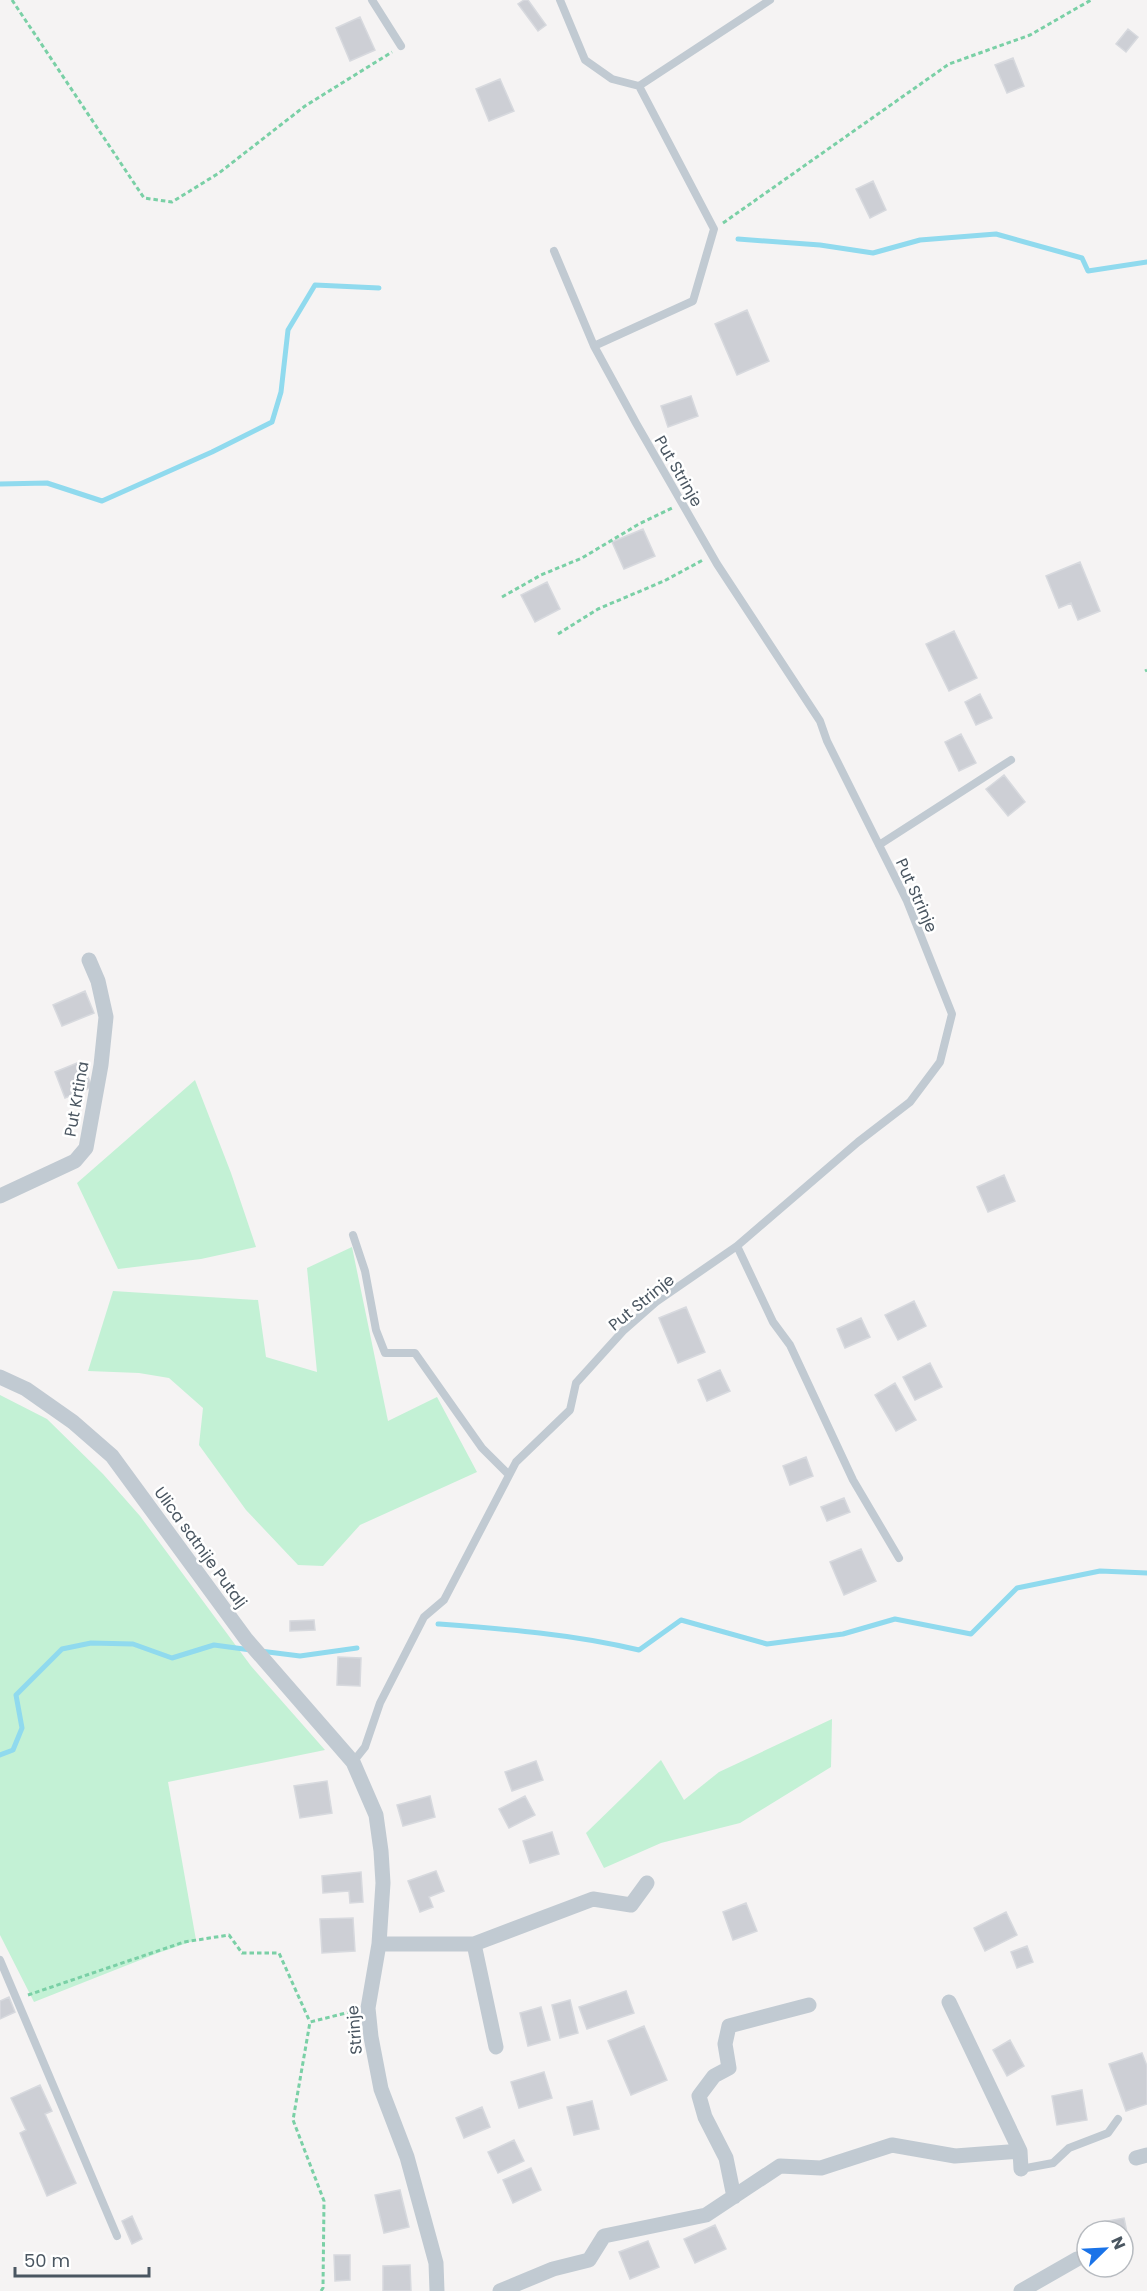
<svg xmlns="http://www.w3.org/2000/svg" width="1147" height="2291" font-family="Poppins,sans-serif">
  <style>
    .green { fill: #c3f1d5 }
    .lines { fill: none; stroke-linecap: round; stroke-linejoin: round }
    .stream { stroke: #90daee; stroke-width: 5 }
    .building { fill: #cdcfd5; stroke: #d7d9de; stroke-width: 1.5 }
    .path { stroke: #7ad0a6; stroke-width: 3; stroke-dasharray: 4.5 3; stroke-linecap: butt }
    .service { stroke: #c1cad2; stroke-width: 8 }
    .minor { stroke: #c1cad2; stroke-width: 15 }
    .labels { text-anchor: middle; stroke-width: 5; stroke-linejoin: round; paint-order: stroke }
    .street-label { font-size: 16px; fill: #4a5661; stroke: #fff }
  </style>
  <rect width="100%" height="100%" fill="#f5f3f3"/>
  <path class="green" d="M195 1080 231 1173 256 1247 201 1259 118 1269 77 1183Z
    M352 1247 388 1421 437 1397 477 1472 360 1525 323 1566 298 1565 246 1510 199 1445 203 1408 169 1378 139 1373 88 1371 113 1291 258 1300 266 1357 317 1372 307 1268Z
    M0 1395 47 1419 103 1474 140 1516 251 1666 325 1750 168 1782 196 1940 158 1953 34 2002 0 1935Z
    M832 1719 831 1767 740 1823 661 1843 604 1868 586 1833 661 1760 684 1800 719 1772Z"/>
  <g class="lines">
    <path class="stream" d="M738 239 820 245 873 253 920 240 996 234 1082 258 1088 271 1147 262
      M0 484 47 483 102 501 212 452 272 422 281 392 288 330 315 285 379 288
      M438 1624C505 1629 573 1634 639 1650L681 1620 767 1644 843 1634 895 1619 971 1634 1017 1588 1100 1571 1147 1573
      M260 1651 300 1656 357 1648
      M0 1755 13 1750 22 1728 16 1695 62 1649 91 1643 133 1644 172 1658 214 1645 251 1650"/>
  </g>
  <path class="building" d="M524 0H528L546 25 538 31 518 4Z
    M360 17 375 50 350 61 336 28Z
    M1128 29 1138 37 1126 52 1116 44Z
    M1013 58 1024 86 1007 93 995 65Z
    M500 79 514 111 489 121 476 89Z
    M873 181 886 210 870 218 856 189Z
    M747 310 769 361 737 375 715 324Z
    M691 396 698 416 668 427 661 406Z
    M643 529 655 556 624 569 612 542Z
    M1080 562 1100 611 1078 620 1071 603 1059 608 1046 576Z
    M547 582 560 609 535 622 521 595Z
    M954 631 977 678 949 691 926 644Z
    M980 694 992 718 976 725 965 702Z
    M961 734 976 763 959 771 945 742Z
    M1004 775 1025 802 1008 816 986 789Z
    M85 991 94 1013 62 1026 53 1005Z
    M82 1061 92 1087 65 1098 55 1072Z
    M1004 1175 1015 1201 988 1212 977 1187Z
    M914 1301 926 1326 898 1340 885 1315Z
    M686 1307 705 1352 678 1363 659 1318Z
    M861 1318 870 1337 845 1348 837 1329Z
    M930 1363 942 1387 915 1400 903 1377Z
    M720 1370 730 1391 707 1401 698 1380Z
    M895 1383 916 1420 896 1431 875 1395Z
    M806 1457 813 1476 790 1485 783 1466Z
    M844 1498 850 1512 827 1521 821 1507Z
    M861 1549 876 1581 844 1595 830 1562Z
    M314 1620 315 1630 290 1631V1621Z
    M338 1657 361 1658 360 1686 337 1685Z
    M536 1761 543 1780 512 1791 505 1772Z
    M327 1781 332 1813 300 1818 294 1786Z
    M430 1796 435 1817 403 1826 397 1805Z
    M525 1796 535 1815 509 1828 499 1809Z
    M552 1832 559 1854 530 1863 523 1841Z
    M436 1871 444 1891 429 1897 433 1907 420 1912 408 1881Z
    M361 1872 363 1902 350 1903 349 1891 323 1893 322 1876Z
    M746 1903 757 1931 733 1940 723 1912Z
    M1006 1912 1017 1935 985 1951 974 1928Z
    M353 1918 355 1951 322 1953 320 1919Z
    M1027 1946 1033 1962 1017 1968 1011 1952Z
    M626 1991 634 2013 587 2029 579 2007Z
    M9 1997 15 2012 0 2019V2001Z
    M570 2000 578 2033 560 2038 552 2005Z
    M541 2007 550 2040 528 2046 520 2013Z
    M644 2026 667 2080 631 2095 608 2041Z
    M1010 2040 1024 2066 1007 2076 993 2050Z
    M1142 2053 1147 2066V2104L1126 2111 1109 2064Z
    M544 2072 552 2098 519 2108 511 2082Z
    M40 2085 52 2111 45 2114 76 2183 47 2196 20 2133 26 2130 11 2098Z
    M1082 2090 1087 2120 1057 2125 1052 2096Z
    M592 2101 599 2129 574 2135 567 2107Z
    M482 2107 490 2127 464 2138 456 2118Z
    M514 2140 524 2161 498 2173 488 2152Z
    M531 2168 541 2190 513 2203 503 2180Z
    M400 2190 409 2227 384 2233 375 2195Z
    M132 2216 142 2239 132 2244 122 2221Z
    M1124 2218 1131 2252 1123 2253V2231H1097L1096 2223Z
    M715 2225 726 2249 695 2263 684 2239Z
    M648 2241 659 2267 630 2279 619 2252Z
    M334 2255H350V2280L335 2281Z
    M410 2265 411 2291H383V2266Z"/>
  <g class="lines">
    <path class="path" d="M12 0 144 198 172 202 219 173 305 106 392 52
      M723 223 949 64 1030 35 1091 0
      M502 597 541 575 582 558 639 524 672 508
      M558 634 598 609 664 581 703 560
      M1145 671 1147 670
      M28 1995 184 1942 229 1935 242 1953H279L310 2022
      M321 2291 323 2288 324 2201 293 2120 310 2022 354 2011"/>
    <path class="service" d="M372 0 401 46
      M639 86 770 0
      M554 251 594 346
      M879 845 1011 760
      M353 1235 365 1271 376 1330 385 1353H415L482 1448 509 1475
      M737 1246 773 1322 790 1345 853 1480 899 1558
      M353 1762 365 1747 380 1703 424 1617 444 1600 516 1462 570 1410 576 1383 623 1331 656 1302 737 1246 858 1142 910 1102 940 1062 952 1014 907 901 827 741 820 721 717 564 636 423 594 346 693 301 714 229 639 86 612 79 585 60 560 0
      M0 1960 117 2236
      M1021 2169 1053 2163 1069 2148 1108 2133 1118 2119"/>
    <path class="minor" d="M0 1196 75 1161 86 1148 101 1065 106 1017 98 981 89 960
      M0 1377 26 1389 73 1422 112 1456 246 1639 353 1762 376 1815 381 1851 383 1883 379 1944 368 2008 371 2037 381 2089 407 2157 436 2263 437 2291
      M379 1944H474L593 1899 631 1905 647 1883
      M474 1944 496 2047
      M1020 2151 1021 2169
      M1136 2158 1147 2155
      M734 2197 726 2158 705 2117 699 2096 714 2076 729 2068 725 2044 729 2026 809 2005
      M500 2291 553 2269 589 2260 604 2236 706 2215 780 2166 821 2168 892 2145 955 2156 1020 2151 949 2002
      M1021 2291 1077 2259"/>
  </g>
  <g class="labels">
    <g class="street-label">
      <text transform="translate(679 471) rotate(60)" y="6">Put Strinje</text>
      <text transform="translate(917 895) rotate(66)" y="6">Put Strinje</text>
      <text transform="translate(76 1099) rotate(-80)" y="6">Put Krtina</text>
      <text transform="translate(641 1302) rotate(-39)" y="6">Put Strinje</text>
      <text transform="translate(201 1547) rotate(54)" y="6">Ulica satnije Putalj</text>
      <text transform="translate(354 2030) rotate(-95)" y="6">Strinje</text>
    </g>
  </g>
  <g transform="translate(1105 2249) rotate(66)"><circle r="28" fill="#ffffff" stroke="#b7bbc0" stroke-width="1.5"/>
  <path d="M0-4.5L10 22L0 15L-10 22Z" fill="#1a73e8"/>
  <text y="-9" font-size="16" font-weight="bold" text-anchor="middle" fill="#4a5661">N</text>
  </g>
  <path d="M15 2267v9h134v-9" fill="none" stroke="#4a5661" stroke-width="3"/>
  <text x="24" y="2267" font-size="18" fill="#4a5661" stroke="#ffffff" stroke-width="4.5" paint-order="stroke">50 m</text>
</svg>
